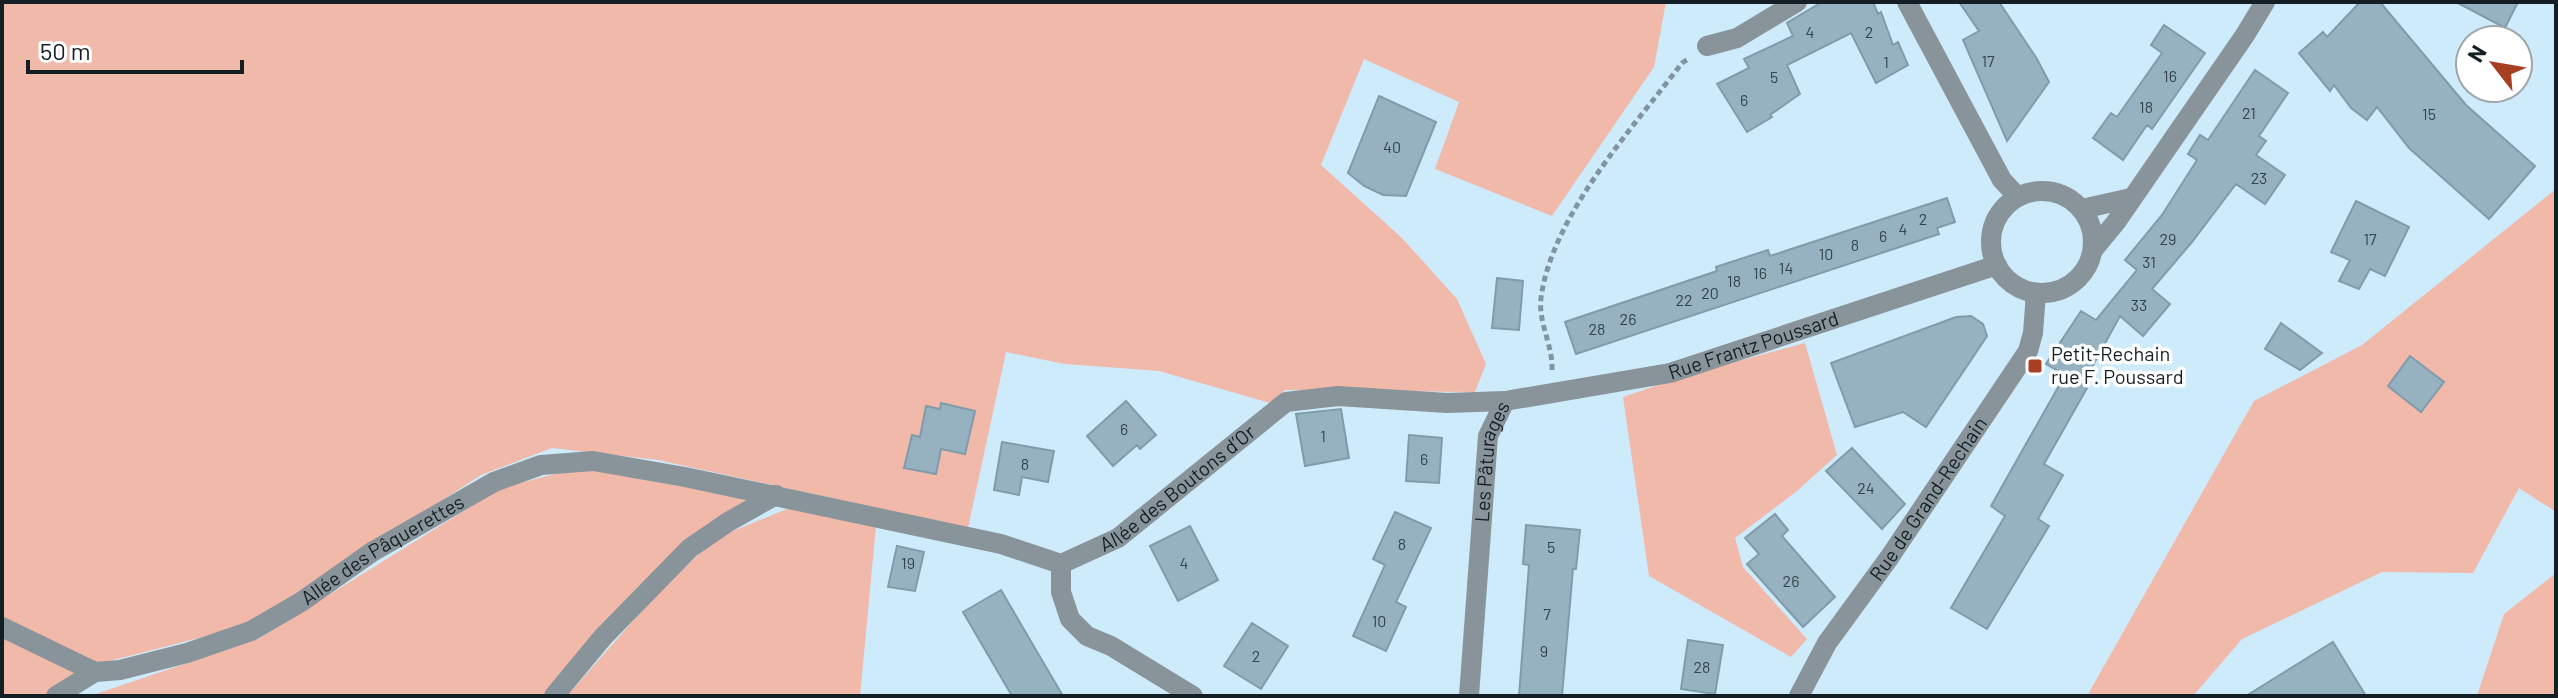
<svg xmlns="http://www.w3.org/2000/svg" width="2558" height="698" font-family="Barlow,sans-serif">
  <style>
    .green { fill: #f0b9aa }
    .building { fill: #96b2c1; stroke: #809baa; stroke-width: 2 }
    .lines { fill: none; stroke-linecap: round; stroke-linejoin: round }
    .path { stroke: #8095a1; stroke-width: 5; stroke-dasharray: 6 4; stroke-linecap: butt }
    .minor { stroke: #88949a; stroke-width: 20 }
    .poi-dot { fill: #a83f23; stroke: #fff; stroke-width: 3 }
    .labels { text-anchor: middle; stroke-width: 7; stroke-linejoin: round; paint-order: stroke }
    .number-label { font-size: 16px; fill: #34444c }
    .street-label { font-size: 20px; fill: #141f25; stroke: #fff }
    .poi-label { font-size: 20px; fill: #141f25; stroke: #fff; text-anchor: start }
  </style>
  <rect width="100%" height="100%" fill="#ceebfb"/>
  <path class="green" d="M2 2H1666L1654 67 1552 216 1435 169 1459 102 1364 59 1321 165 1402 238 1457 299 1486 364 1475 392 1285 390 1270 403 1159 371 1065 364 1006 352 968 528 658 460 552 448 481 475 253 624 98 664 2 620Z
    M2556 189V512L2519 488 2473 573 2382 572 2242 639 2193 696H2087L2254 401 2362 345Z
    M1805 343 1837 455 1797 491 1735 538 1743 567 1807 639 1791 657 1649 576 1623 397 1684 376Z
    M581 467 762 499 690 539 547 696H90L258 639 501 488Z
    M794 506 876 526 860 696H567L655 596 716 538Z
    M2556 573V696H2477L2504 614Z
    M2 634 79 674 45 696H2Z"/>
  <path class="building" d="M1822 2H1873L1878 14 1881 12 1893 45 1898 42 1908 65 1876 83 1851 33 1787 65 1800 94 1770 115 1772 117 1747 132 1717 84 1749 68 1744 59 1793 36 1787 23Z
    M1959 2H1999L2037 59 2049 82 2007 141 1963 40 1979 31Z
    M2360 2H2380L2466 105 2535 166 2489 219 2409 148 2377 107 2367 120 2351 108 2334 85 2330 91 2299 53 2323 32 2327 37Z
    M2456 2H2518L2505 28Z
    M2164 25 2205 53 2152 129 2147 125 2123 160 2093 138 2111 113 2117 117 2162 53 2151 45Z
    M2255 70 2288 93 2259 136 2266 141 2256 155 2285 175 2265 204 2236 184 2192 242 2152 289 2170 304 2143 336 2120 316 2082 385 2087 388 2044 464 2063 475 2038 519 2049 526 1987 629 1951 608 2005 516 1991 506 2065 375 2046 364 2081 311 2096 320 2137 270 2125 260 2162 215 2197 160 2188 154 2200 135 2208 140Z
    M1379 96 1436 122 1406 196 1383 195 1364 186 1348 173Z
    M1947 198 1955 222 1937 228 1939 234 1576 354 1565 322 1717 271 1716 267 1768 250 1770 256Z
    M2356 201 2409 227 2385 276 2370 269 2359 289 2339 281 2350 260 2331 252Z
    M1497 278 1523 281 1519 330 1492 328Z
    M1971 316 1983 324 1987 336 1926 427 1903 412 1855 427 1831 363 1956 317Z
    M2281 323 2322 353 2300 370 2265 349Z
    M2410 356 2444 382 2421 412 2388 386Z
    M1126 401 1156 435 1140 449 1137 445 1113 466 1087 436Z
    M941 403 975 411 965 454 941 449 936 474 904 468 912 435 920 437 926 406 940 409Z
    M1341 409 1349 458 1305 466 1296 414Z
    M1409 435 1442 438 1439 483 1406 481Z
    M1002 442 1054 451 1048 482 1022 477 1019 495 994 490Z
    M1852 448 1905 504 1882 529 1826 471Z
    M1395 512 1431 528 1396 602 1406 607 1386 651 1353 636 1385 565 1373 559Z
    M1775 514 1788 530 1782 536 1835 597 1803 627 1747 564 1759 554 1745 538Z
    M1526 525 1580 530 1576 569H1573L1562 696H1519L1529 565 1523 564Z
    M1190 526 1218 580 1178 601 1150 546Z
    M897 546 924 552 915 591 888 587Z
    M1001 590 1033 645 1063 696H1012L963 612Z
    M1252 623 1288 646 1261 689 1224 666Z
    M1688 640 1723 645 1715 694 1681 689Z
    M2333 642 2366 696H2246Z"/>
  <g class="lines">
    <path class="path" d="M1552 370C1553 345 1538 323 1541 298 1552 215 1633 128 1682 63L1688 59"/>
    <g class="minor">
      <path d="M1907 2 2002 180 2018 197"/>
      <path d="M1707 46 1737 38 1797 2"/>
      <circle cx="2042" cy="242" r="51"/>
      <path d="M2082 209 2131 198"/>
      <path d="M2093 250 2116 222 2245 35 2265 2"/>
      <path d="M1061 564V592L1070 619 1087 636 1111 646 1193 696"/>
      <path id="s1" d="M2 627 95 672 120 670 187 653 251 631 301 602 372 552 494 482 541 465 593 461 685 477 1001 544 1061 564 1118 538 1286 402 1338 396 1447 403 1505 401 1670 373 1997 265"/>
      <path d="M56 696 95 672"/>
      <path d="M554 696 603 637 690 548 728 522 776 495"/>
      <path id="s2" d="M1469 696 1488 436 1505 401"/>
      <path id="s3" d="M1799 696 1827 643 1889 558 2028 351 2033 333 2036 293"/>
    </g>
  </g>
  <rect class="poi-dot" x="2027" y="358" width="16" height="16" rx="4"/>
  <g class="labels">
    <g class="number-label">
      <text x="1810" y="38">4</text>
      <text x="1869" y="38">2</text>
      <text x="1988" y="67">17</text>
      <text x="1886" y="68">1</text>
      <text x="2170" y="82">16</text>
      <text x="1774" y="83">5</text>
      <text x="1744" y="106">6</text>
      <text x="2146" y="113">18</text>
      <text x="2249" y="119">21</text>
      <text x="2429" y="120">15</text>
      <text x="1392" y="153">40</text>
      <text x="2259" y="184">23</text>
      <text x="1923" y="225">2</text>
      <text x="1903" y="235">4</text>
      <text x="1883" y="242">6</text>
      <text x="2168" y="245">29</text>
      <text x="2370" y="245">17</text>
      <text x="1855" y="251">8</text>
      <text x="1826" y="260">10</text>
      <text x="2149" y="268">31</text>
      <text x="1786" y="274">14</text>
      <text x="1760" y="279">16</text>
      <text x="1734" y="287">18</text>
      <text x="1710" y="299">20</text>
      <text x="1684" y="306">22</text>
      <text x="2139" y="311">33</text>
      <text x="1628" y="325">26</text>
      <text x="1597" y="335">28</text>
      <text x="1124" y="435">6</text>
      <text x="1323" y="442">1</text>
      <text x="1424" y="465">6</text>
      <text x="1025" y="470">8</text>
      <text x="1866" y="494">24</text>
      <text x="1402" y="550">8</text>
      <text x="1551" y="553">5</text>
      <text x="908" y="569">19</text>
      <text x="1184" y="569">4</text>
      <text x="1791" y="587">26</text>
      <text x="1547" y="620">7</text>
      <text x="1379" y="627">10</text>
      <text x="1544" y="657">9</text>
      <text x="1256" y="662">2</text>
      <text x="1702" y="673">28</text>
    </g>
    <g class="street-label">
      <text dy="7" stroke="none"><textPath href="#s1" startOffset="1886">Rue Frantz Poussard</textPath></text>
      <text dy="7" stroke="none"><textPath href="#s2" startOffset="236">Les Pâturages</textPath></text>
      <text dy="7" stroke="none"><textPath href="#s1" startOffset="1272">Allée des Boutons d’Or</textPath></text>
      <text dy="7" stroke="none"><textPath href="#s3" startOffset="236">Rue de Grand-Rechain</textPath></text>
      <text dy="7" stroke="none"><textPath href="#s1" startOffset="420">Allée des Pâquerettes</textPath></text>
    </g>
    <g class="poi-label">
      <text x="2051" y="361">Petit-Rechain<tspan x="2051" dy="23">rue F. Poussard</tspan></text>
    </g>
  </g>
  <rect width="2558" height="698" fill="none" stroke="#141f25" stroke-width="8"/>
  <g transform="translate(2494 64) rotate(301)"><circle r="38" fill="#ffffff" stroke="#a1a5a8" stroke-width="2"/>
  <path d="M0-6L14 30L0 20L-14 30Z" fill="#a83f23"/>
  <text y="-12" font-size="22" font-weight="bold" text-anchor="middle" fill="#141f25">N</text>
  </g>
  <path d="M28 60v12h214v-12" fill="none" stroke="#141f25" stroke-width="4"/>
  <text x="40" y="60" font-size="24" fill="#141f25" stroke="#ffffff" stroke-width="6" paint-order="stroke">50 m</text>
</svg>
